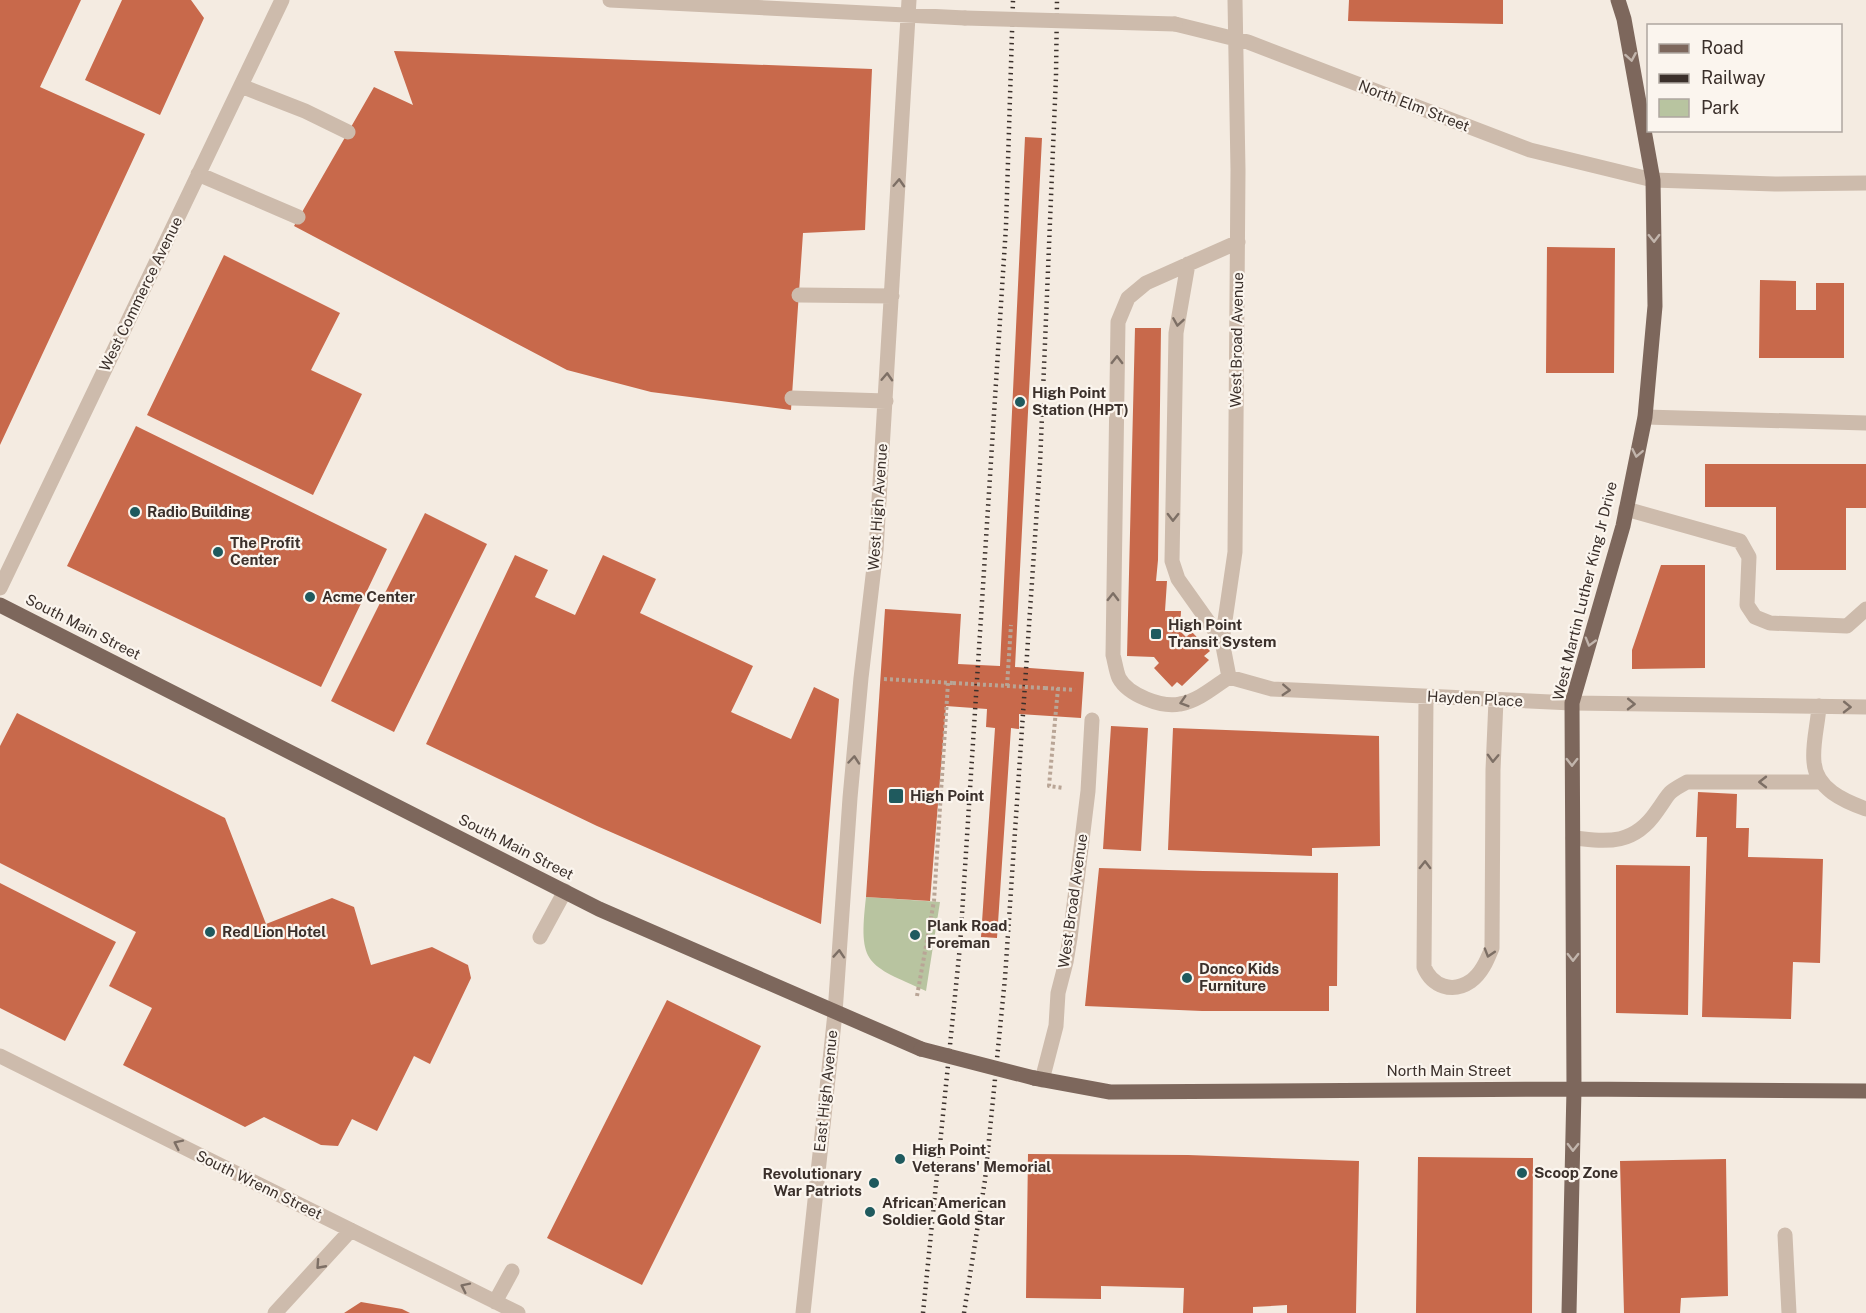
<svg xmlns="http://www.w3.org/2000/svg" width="1866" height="1313" font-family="'Public Sans',sans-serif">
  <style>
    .green { fill: #b8c4a0 }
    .building { fill: #c8694b }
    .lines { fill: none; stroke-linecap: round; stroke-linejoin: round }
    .path { stroke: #b9a596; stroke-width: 4; stroke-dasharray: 3 3; stroke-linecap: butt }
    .minor { stroke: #cdbbac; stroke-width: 15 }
    .major { stroke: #7d675c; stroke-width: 15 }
    .rail { stroke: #3b302b; stroke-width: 4.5; stroke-dasharray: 1.5 4.5; stroke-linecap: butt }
    .path-bridge { stroke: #b9a596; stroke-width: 4; stroke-dasharray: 3 3; stroke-linecap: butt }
    .minor-bridge { stroke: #cdbbac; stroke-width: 15 }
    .major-bridge { stroke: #7d675c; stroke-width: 15 }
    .oneway { stroke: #c2b5ac }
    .oneway2 { stroke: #7d6f65 }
    .poi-dot { fill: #1f5a5e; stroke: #fbf5ee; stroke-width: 2 }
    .labels { text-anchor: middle; stroke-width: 4.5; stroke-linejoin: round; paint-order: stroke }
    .street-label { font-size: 15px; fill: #3b302b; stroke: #fbf5ee }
    .poi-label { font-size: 15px; font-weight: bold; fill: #3b302b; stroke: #fbf5ee; text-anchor: start }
  </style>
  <rect width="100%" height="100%" fill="#f4ebe1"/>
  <path class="green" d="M866 897 940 902 926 991C867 964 858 966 866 897Z"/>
  <path class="building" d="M0 0H81L40 87 145 134 0 445Z
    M122 0H191L204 18 160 115 85 80Z
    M1349 0H1503V24L1348 21Z
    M394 51 872 69 865 230 803 233 791 410 651 392 567 370 294 226 374 87 413 105Z
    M1025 137 1042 138 1015 667 1084 672 1081 718 1019 714V729L1011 728 997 938 981 937 995 728 986 727 987 709 946 706 930 901 866 897 885 609 961 614 958 664 1000 666Z
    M1547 247 1615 248 1614 373H1546Z
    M224 255 340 313 311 370 362 394 313 495 147 415Z
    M1760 280 1796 281V310H1816V283H1844V358H1759Z
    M1135 328H1161L1158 560 1156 581H1167L1165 611H1181L1180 631 1186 637 1192 632 1210 651 1204 656 1209 660 1182 686 1177 682 1172 687 1154 668 1159 663 1154 657 1127 656Z
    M136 426 387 549 321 687 67 566Z
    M1705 464H1866V508H1846V570H1776V507H1705Z
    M425 513 487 544 394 732 331 701Z
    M515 555 548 570 535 597 575 615 603 555 656 579 640 613 753 666 731 712 791 739 814 687 839 699 821 924 597 826 426 744Z
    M1661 565H1705V668L1632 669V650Z
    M17 713 225 818 266 924 332 898 354 907 371 965 432 947 468 965 471 978 430 1064 414 1056 377 1131 352 1119 338 1146 321 1145 264 1117 245 1127 123 1065 152 1008 109 986 136 932 0 863V746Z
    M1111 726 1148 728 1141 851 1103 849Z
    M1173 728 1379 736 1380 846 1312 848V856L1168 850Z
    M1698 792 1737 794 1736 828H1749L1748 857 1823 859 1820 963 1793 962 1791 1019 1702 1017 1707 837H1696Z
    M1616 865 1690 866 1688 1015 1616 1013Z
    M1099 868 1203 871 1338 873 1337 986H1329V1011H1202L1085 1006Z
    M0 883 116 942 65 1041 0 1008Z
    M667 1000 761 1046 642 1285 547 1238Z
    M1028 1154 1188 1155 1359 1161 1356 1313H1287V1305L1253 1307V1313H1183L1184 1288 1101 1286V1299L1026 1298Z
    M1418 1157 1533 1158 1532 1313H1416Z
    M1726 1159 1728 1296 1681 1298 1680 1313H1624L1620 1161Z
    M361 1302 402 1309 410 1313H344Z"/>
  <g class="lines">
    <path class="path" d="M884 679 953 683
      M1007 686 1011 625
      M1045 688 1075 690
      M1058 688 1049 786 1064 788
      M917 996 934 901 948 683"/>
    <path class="minor" d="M610 0 965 18
      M1175 24 1248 42 1530 150 1653 180 1775 184 1866 183
      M241 86 305 111 348 132
      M198 174 298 217
      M1188 264 1176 333 1172 561 1178 579 1222 641
      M799 295 892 296
      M792 398 886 401
      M1645 417 1866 423
      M1626 509 1740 541 1749 557 1747 605 1755 617 1770 623 1847 626 1866 609
      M0 588 282 0
      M1229 677 1222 641 1235 552 1238 170 1235 0
      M1229 677 1272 689 1572 703 1866 707
      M1229 677C1214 687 1198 701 1180 704 1162 708 1128 695 1119 678 1116 671 1115 662 1113 655L1118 322 1128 298 1146 283 1238 242
      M1426 697 1424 967C1432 986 1452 994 1471 981 1482 973 1487 960 1492 948L1493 770 1496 700
      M1819 706C1818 724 1812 744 1814 762 1816 789 1844 801 1866 809
      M1573 838C1609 842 1634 845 1657 811 1671 792 1665 794 1687 782H1822
      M540 937 565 891
      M0 1056 518 1313
      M1042 1080 1056 1026 1058 993 1066 962 1070 938 1088 791 1092 720
      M1785 1235 1789 1313
      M495 1302 512 1271
      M275 1313 351 1230
      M803 1313 835 1013 850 798 861 678 876 550 909 0"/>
    <path class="major" d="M0 605 599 909 921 1049
      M1034 1078 1110 1092 1574 1089 1866 1091
      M1569 1313 1574 1089 1572 703 1623 526 1645 417 1655 306 1653 180 1624 19 1618 0"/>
    <path class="rail" d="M923 1313 960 946 1006 226 1013 0
      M964 1313 985 1180 1005 978 1040 464 1056 76 1057 0"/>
    <path class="path-bridge" d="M953 683 1045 688"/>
    <path class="minor-bridge" d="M965 18 1175 24"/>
    <path class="major-bridge" d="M921 1049 1034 1078"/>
  </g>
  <defs><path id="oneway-chevron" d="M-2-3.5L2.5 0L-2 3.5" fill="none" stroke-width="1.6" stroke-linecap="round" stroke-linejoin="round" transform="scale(1.5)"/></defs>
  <g class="oneway">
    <use href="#oneway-chevron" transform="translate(1631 57) rotate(80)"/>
    <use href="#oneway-chevron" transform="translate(1654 238) rotate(89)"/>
    <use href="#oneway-chevron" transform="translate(1637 453) rotate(101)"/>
    <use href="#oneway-chevron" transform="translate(1590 642) rotate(106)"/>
    <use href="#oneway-chevron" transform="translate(1572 762) rotate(90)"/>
    <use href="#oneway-chevron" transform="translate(1573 957) rotate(90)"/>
    <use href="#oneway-chevron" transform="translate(1573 1147) rotate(91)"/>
  </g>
  <g class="oneway2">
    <use href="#oneway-chevron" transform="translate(899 183) rotate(-87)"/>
    <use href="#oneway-chevron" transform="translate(1178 322) rotate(99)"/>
    <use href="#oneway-chevron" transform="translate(1117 360) rotate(-89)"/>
    <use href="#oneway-chevron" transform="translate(887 377) rotate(-87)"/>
    <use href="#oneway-chevron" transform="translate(1173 517) rotate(91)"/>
    <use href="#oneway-chevron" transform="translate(1113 597) rotate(-89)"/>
    <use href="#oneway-chevron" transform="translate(1286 690) rotate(3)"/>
    <use href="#oneway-chevron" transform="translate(1184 702) rotate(163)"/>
    <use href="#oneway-chevron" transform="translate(1631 704) rotate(1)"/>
    <use href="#oneway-chevron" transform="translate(1847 707) rotate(1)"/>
    <use href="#oneway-chevron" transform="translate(1493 758) rotate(92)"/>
    <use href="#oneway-chevron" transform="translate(854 760) rotate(-85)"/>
    <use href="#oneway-chevron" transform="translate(1763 782) rotate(-180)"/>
    <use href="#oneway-chevron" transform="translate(1425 865) rotate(-89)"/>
    <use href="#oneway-chevron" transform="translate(1489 953) rotate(107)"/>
    <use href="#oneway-chevron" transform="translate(839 954) rotate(-86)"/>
    <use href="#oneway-chevron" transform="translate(178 1144) rotate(-154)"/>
    <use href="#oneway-chevron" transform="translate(320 1265) rotate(132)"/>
    <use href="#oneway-chevron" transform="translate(465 1287) rotate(-154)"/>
  </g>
  <g class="poi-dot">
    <circle cx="1020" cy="402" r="6"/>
    <circle cx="135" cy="512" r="6"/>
    <circle cx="218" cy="552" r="6"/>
    <circle cx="310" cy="597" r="6"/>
    <rect x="1150" y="628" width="12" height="12" rx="3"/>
    <rect x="888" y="788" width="16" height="16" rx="3"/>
    <circle cx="210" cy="932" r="6"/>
    <circle cx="915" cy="935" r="6"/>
    <circle cx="1187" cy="978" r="6"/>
    <circle cx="900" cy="1159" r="6"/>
    <circle cx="1522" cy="1173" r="6"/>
    <circle cx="874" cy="1183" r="6"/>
    <circle cx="870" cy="1212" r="6"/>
  </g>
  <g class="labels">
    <g class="street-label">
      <text transform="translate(1414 106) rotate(21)" y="5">North Elm Street</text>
      <text transform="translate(141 294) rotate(-64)" y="5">West Commerce Avenue</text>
      <text transform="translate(1237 340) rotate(-89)" y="5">West Broad Avenue</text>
      <text transform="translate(878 507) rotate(-86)" y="5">West High Avenue</text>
      <text transform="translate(1585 591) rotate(-76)" y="5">West Martin Luther King Jr Drive</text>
      <text transform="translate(83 627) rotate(27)" y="5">South Main Street</text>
      <text transform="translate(1475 699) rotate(3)" y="5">Hayden Place</text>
      <text transform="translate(516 847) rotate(27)" y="5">South Main Street</text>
      <text transform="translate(1073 901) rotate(-82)" y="5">West Broad Avenue</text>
      <text x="1449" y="1076">North Main Street</text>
      <text transform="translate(826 1091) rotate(-84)" y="5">East High Avenue</text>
      <text transform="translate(259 1185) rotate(26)" y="5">South Wrenn Street</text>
    </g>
    <g class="poi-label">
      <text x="1032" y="398">High Point<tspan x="1032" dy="17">Station (HPT)</tspan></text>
      <text x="147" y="517">Radio Building</text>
      <text x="230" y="548">The Profit<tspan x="230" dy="17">Center</tspan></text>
      <text x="322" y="602">Acme Center</text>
      <text x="1168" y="630">High Point<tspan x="1168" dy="17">Transit System</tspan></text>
      <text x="910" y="801">High Point</text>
      <text x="927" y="931">Plank Road<tspan x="927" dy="17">Foreman</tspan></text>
      <text x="222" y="937">Red Lion Hotel</text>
      <text x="1199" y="974">Donco Kids<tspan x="1199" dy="17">Furniture</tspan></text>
      <text x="912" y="1155">High Point<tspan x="912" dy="17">Veterans' Memorial</tspan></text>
      <text x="1534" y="1178">Scoop Zone</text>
      <text x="862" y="1179" text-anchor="end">Revolutionary<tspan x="862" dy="17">War Patriots</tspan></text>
      <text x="882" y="1208">African American<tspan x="882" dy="17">Soldier Gold Star</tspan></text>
    </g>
  </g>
  <rect x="1647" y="24" width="195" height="108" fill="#fbf5ee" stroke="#aea6a0" stroke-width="1.5"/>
  <rect x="1659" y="44" width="30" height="9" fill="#7d675c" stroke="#aea6a0" stroke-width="1.5"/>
  <text x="1701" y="54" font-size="18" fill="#3b302b">Road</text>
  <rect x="1659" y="74" width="30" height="9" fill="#3b302b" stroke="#aea6a0" stroke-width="1.5"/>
  <text x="1701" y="84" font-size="18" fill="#3b302b">Railway</text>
  <rect x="1659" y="99" width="30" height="18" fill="#b8c4a0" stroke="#aea6a0" stroke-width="1.5"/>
  <text x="1701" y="114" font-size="18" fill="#3b302b">Park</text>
</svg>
